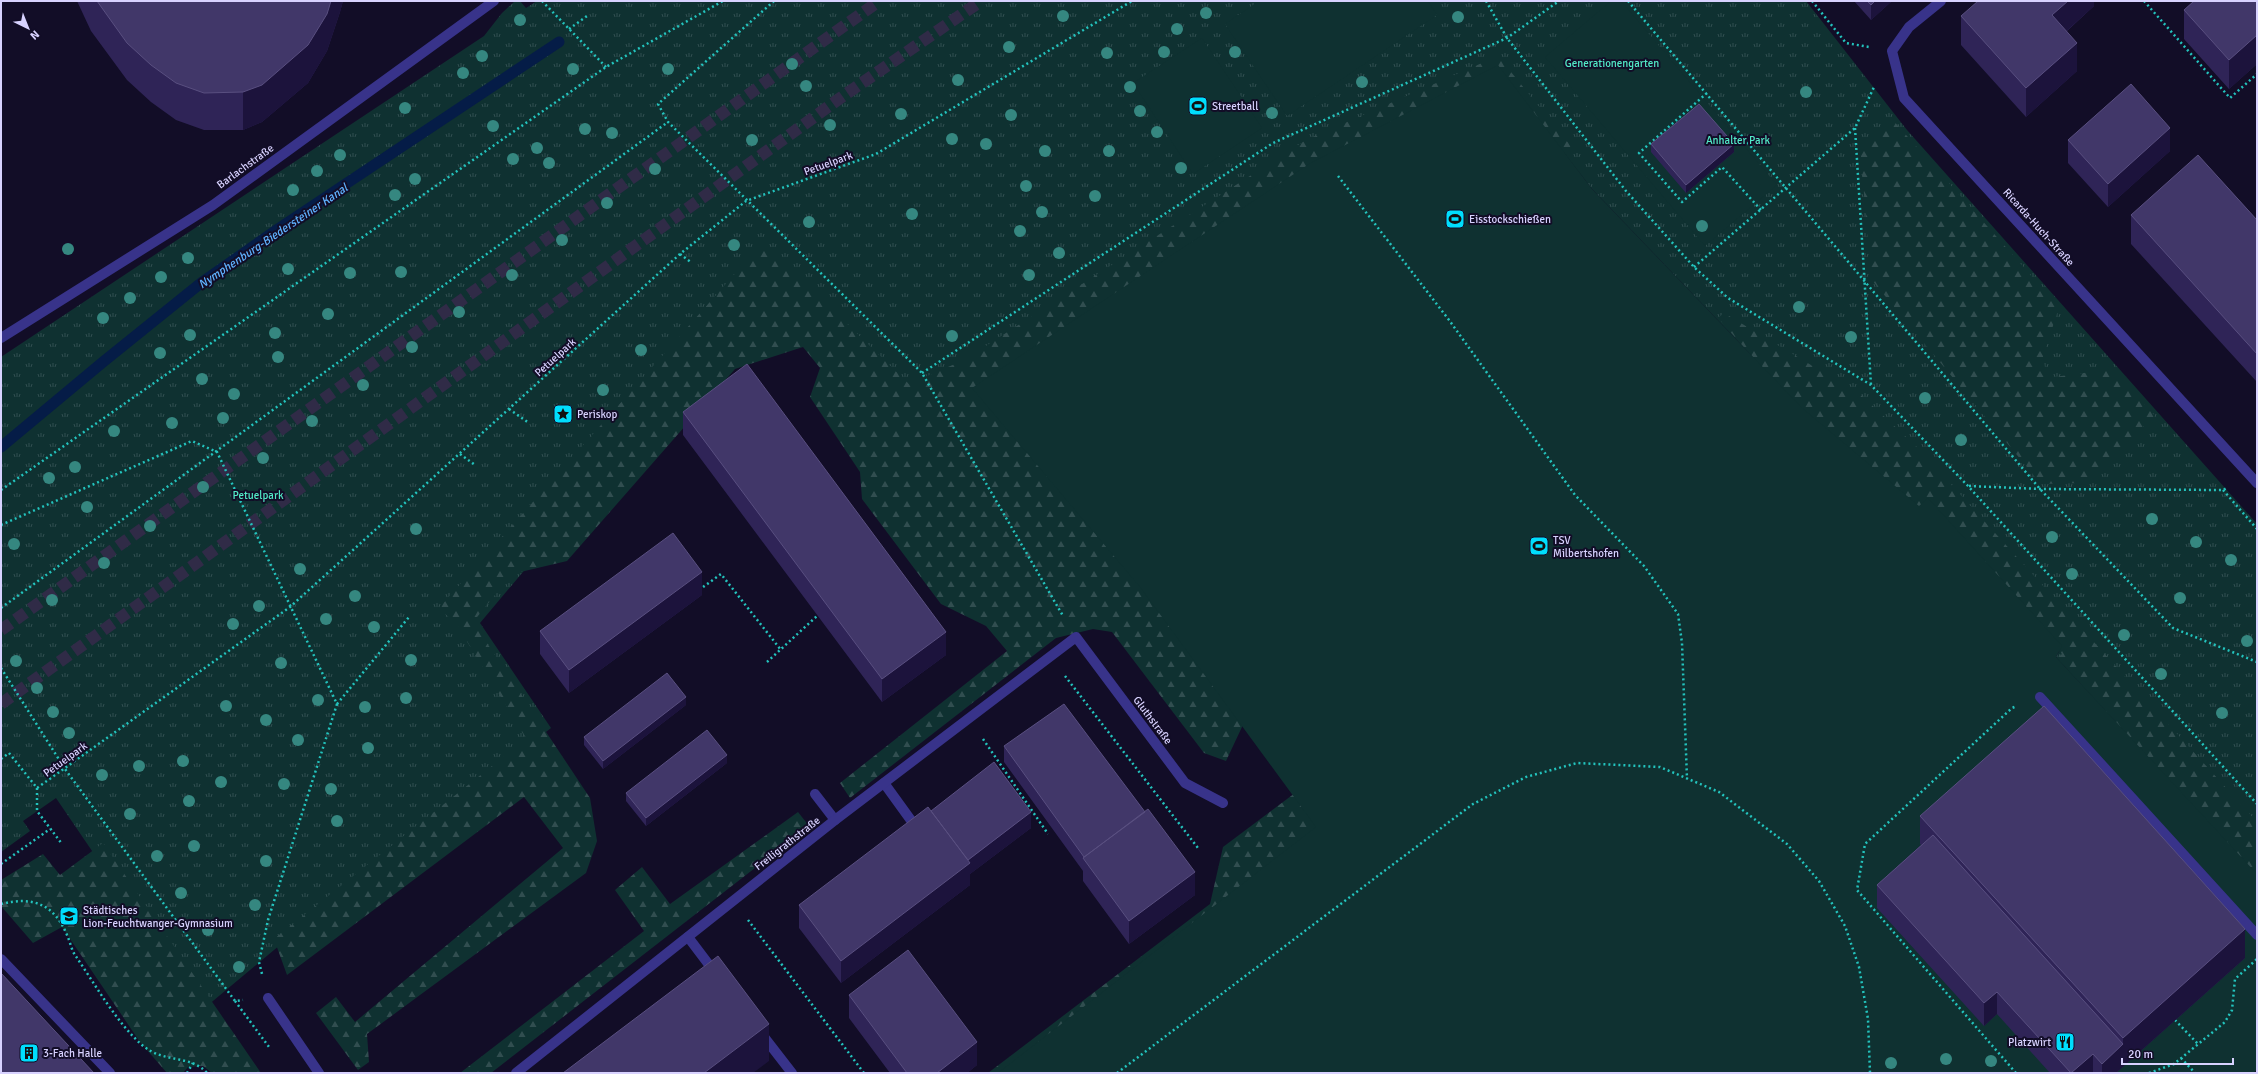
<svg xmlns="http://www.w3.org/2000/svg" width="2258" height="1074" font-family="Signika,sans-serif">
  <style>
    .grass { fill: url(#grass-tufts) }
    .forest { fill: url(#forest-firs) }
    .garden { fill: #0f3131 }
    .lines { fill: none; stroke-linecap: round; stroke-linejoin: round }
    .stream { stroke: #051c47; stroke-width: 11 }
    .highway-tunnel { stroke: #302b47; stroke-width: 12; stroke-dasharray: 12 6; stroke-linecap: butt }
    .path { stroke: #23c3bd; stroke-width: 2.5; stroke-dasharray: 2 3; stroke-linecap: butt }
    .lane { stroke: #38338a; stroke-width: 10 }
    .street { stroke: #38338a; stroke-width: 10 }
    .tree { fill: #358780 }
    .wall { fill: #2f2457 }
    .shaded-wall { fill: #1c133c }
    .building { fill: #413769; stroke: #594f80 }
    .labels { text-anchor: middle; stroke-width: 4; stroke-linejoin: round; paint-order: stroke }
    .park-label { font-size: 11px; fill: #52ebc8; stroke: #120d27 }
    .poi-label { font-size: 11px; fill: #d8d2ff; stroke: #120d27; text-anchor: start }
    .street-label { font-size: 11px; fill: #d8d2ff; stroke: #120d27 }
    .water-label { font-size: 12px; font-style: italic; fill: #60b2ff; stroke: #120d27 }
  </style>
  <defs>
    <pattern id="grass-tufts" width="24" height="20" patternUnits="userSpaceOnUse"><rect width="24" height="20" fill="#0f3131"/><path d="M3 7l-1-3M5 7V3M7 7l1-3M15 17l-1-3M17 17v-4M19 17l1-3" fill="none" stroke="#314e50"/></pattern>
    <pattern id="forest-firs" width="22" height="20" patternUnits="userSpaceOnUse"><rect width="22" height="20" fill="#0f3131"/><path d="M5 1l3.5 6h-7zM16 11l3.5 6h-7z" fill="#314e50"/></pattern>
  </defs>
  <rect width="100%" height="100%" fill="#120d27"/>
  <path class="grass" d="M515 1H520L526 8 537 1H1806L1907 130 2257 524V874L2056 657 2062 646 1802 408 1592 189 1497 66 909 399 776 271 480 623 551 728 336 898 201 1011 56 798 23 821 30 831 1 852V357L484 36 502 13Z"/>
  <path class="forest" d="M1498 56 1571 146 1512 196 1249 712 1226 761 1204 753 1112 632 1093 629 1056 638 850 798 840 783 1007 651 986 626 941 604 862 499 860 472 810 397 820 368 803 347 735 369 567 561 512 574 473 622 590 798 597 841 586 873 367 1034 369 1062 358 1070 316 1013 336 997 355 1022 563 848 524 797 287 975 274 939 526 739 457 625 439 608 763 242 909 384 964 360 1306 140Z
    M1891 118 2059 307 2043 357 2047 378 2113 369 2155 416 2082 483 2041 484 1871 279 1860 145Z
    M1724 313 1861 395 1918 448 2257 822V877L2057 658 2062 654 1928 503 1902 525 1718 318Z
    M1299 790 1357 872 1097 1073H988L1210 904 1223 847Z
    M798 812 809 826 491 1073H460L644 931 615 890 642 867 670 904Z
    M103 843 261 1073H212L203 1066 188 1067 183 1073H167L140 1042 62 927 33 943 1 906V880L43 854 60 875Z"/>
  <path class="garden" d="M1259 1H1428L1437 15 1287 116 1225 24Z
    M1611 1H1621L1777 185 1705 246 1545 57Z
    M1202 38 1262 128 1193 174 1133 83Z
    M1498 65 1592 189 1802 408 1919 506 1928 498 2062 646 2056 657 2257 874V1070L2253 1073H998L1316 827 1140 587 972 388 1309 164Z"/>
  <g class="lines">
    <path class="stream" d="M1 447 103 362 201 283 278 229 559 42"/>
    <path class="highway-tunnel" d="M1 630 879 1
      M1 704 846 94 981 1"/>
    <path class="path" d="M542 1 606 67
      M774 1 658 104 668 122 922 373 1063 616
      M1486 1 1507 38 1626 191 1694 267 1728 298 1871 385 1968 486 2257 804
      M1628 1 2040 489 2173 628 2257 662
      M1812 1 1846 43 1869 47
      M2144 1 2230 98 2257 74
      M569 29 587 16
      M1707 93 1639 153 1682 202 1722 167 1761 210
      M1855 128 1871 385
      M1338 176 1449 320 1575 495 1644 566 1678 614 1682 643 1687 779
      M680 254 692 263
      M1694 267 1855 128 1874 87
      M922 373 1273 143 1507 38 1559 1
      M509 409 529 423
      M460 454 475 465
      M1969 486 2040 489 2223 490 2227 488
      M1 490 606 67 723 1
      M2223 490 2257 529
      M1 525 192 441 217 452 337 704 268 920 259 962 262 974
      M699 590 721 574 781 650
      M1 608 668 122
      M767 662 817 616
      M1 668 65 769 235 1001 243 1000
      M1065 676 1198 848
      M337 704 409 617
      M983 739 1048 834
      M1 759 9 753 37 788 290 607 680 254 746 201 876 154 1132 1
      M37 788V811L62 844
      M1 864 50 829
      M1 904C33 896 54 904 67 935 70 941 71 949 75 955 95 984 116 1022 142 1045 164 1064 190 1054 207 1073
      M748 920 864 1073
      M235 1001 269 1047
      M2175 1020 2198 1044
      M2181 1058 2195 1073
      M187 1073 193 1063
      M1117 1073 1473 804 1526 777 1577 763 1660 767 1719 792 1787 844 1819 881 1845 926 1859 967 1868 1019 1870 1073
      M2016 1073 1857 890 1865 844 2012 708 2017 706
      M2149 1073 2174 1064 2225 1022 2232 1010 2235 979 2257 959"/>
    <path class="lane" d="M2040 697 2257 935
      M884 783 918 830
      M815 794 835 820
      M688 937 716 974
      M1 959 110 1073
      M761 1033 792 1073"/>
    <path class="street" d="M1941 1 1909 27 1892 51 1904 98 2257 483
      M1 338 213 205 494 1
      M268 998 319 1073
      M516 1073 835 820 1076 637 1185 783 1223 803"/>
  </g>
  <g class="tree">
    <circle cx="1206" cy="13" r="6"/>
    <circle cx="1063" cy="16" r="6"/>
    <circle cx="1458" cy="17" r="6"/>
    <circle cx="520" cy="20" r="6"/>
    <circle cx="1177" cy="29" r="6"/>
    <circle cx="1009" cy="47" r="6"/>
    <circle cx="1164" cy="52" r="6"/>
    <circle cx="1235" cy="52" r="6"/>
    <circle cx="1107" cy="53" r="6"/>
    <circle cx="482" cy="56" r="6"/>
    <circle cx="792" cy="64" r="6"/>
    <circle cx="573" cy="69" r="6"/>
    <circle cx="668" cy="69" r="6"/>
    <circle cx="463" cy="73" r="6"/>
    <circle cx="958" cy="80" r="6"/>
    <circle cx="1362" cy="82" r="6"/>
    <circle cx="806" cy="86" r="6"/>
    <circle cx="1130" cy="87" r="6"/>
    <circle cx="1806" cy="92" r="6"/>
    <circle cx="405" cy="108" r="6"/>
    <circle cx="1140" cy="111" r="6"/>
    <circle cx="1272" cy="113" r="6"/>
    <circle cx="901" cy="114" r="6"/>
    <circle cx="1011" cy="115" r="6"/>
    <circle cx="830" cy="125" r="6"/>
    <circle cx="493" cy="126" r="6"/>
    <circle cx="585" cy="129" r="6"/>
    <circle cx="1157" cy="132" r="6"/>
    <circle cx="612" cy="133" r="6"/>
    <circle cx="952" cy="139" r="6"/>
    <circle cx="752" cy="140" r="6"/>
    <circle cx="986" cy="144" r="6"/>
    <circle cx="537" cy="148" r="6"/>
    <circle cx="1045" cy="151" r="6"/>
    <circle cx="1109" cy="151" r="6"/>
    <circle cx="340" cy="155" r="6"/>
    <circle cx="513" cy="159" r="6"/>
    <circle cx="549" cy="163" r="6"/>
    <circle cx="1181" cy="168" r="6"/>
    <circle cx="655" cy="169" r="6"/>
    <circle cx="317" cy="171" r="6"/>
    <circle cx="415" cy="179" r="6"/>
    <circle cx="1026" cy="186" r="6"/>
    <circle cx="293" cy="190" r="6"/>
    <circle cx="395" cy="195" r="6"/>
    <circle cx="1095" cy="196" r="6"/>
    <circle cx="607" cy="203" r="6"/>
    <circle cx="1042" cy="212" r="6"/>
    <circle cx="912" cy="214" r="6"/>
    <circle cx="809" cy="222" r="6"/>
    <circle cx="1702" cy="226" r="6"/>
    <circle cx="1020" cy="231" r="6"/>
    <circle cx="562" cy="240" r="6"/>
    <circle cx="734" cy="245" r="6"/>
    <circle cx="68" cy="249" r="6"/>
    <circle cx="1059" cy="253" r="6"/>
    <circle cx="188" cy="258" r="6"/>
    <circle cx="288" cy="269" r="6"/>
    <circle cx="401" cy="272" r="6"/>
    <circle cx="350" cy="273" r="6"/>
    <circle cx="512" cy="275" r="6"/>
    <circle cx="1029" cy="275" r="6"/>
    <circle cx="161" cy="277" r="6"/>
    <circle cx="130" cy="298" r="6"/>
    <circle cx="1799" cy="307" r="6"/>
    <circle cx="459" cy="312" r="6"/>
    <circle cx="328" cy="314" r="6"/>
    <circle cx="103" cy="318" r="6"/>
    <circle cx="275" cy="333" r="6"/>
    <circle cx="190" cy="335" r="6"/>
    <circle cx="952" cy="336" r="6"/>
    <circle cx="1851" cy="337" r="6"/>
    <circle cx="412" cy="347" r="6"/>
    <circle cx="641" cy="350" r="6"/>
    <circle cx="160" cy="353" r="6"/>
    <circle cx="278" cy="357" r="6"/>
    <circle cx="202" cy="379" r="6"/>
    <circle cx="363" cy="385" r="6"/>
    <circle cx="603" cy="390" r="6"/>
    <circle cx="234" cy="394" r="6"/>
    <circle cx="1925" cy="398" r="6"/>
    <circle cx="223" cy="418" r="6"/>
    <circle cx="312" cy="421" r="6"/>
    <circle cx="172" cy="423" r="6"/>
    <circle cx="114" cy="431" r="6"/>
    <circle cx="1961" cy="440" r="6"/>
    <circle cx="263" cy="458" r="6"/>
    <circle cx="75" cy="467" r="6"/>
    <circle cx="49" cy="478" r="6"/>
    <circle cx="203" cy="487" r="6"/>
    <circle cx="87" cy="507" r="6"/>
    <circle cx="2152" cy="519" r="6"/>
    <circle cx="150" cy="526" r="6"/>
    <circle cx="416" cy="529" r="6"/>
    <circle cx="2052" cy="537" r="6"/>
    <circle cx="2196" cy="542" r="6"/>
    <circle cx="14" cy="544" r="6"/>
    <circle cx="2231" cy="560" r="6"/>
    <circle cx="104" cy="563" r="6"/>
    <circle cx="300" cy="569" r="6"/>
    <circle cx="2072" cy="574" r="6"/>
    <circle cx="355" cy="596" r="6"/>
    <circle cx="2180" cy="598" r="6"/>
    <circle cx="52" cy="600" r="6"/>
    <circle cx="259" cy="606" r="6"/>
    <circle cx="326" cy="619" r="6"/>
    <circle cx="233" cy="624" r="6"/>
    <circle cx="374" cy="627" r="6"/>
    <circle cx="2124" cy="635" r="6"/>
    <circle cx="2247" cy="641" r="6"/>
    <circle cx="411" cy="660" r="6"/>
    <circle cx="16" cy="661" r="6"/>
    <circle cx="281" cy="663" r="6"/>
    <circle cx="2161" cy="674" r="6"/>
    <circle cx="37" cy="688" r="6"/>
    <circle cx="406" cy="698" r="6"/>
    <circle cx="318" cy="700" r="6"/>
    <circle cx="226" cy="706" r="6"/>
    <circle cx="365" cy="707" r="6"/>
    <circle cx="53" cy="712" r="6"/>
    <circle cx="2222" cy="713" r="6"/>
    <circle cx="266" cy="720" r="6"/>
    <circle cx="69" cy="733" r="6"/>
    <circle cx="298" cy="740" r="6"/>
    <circle cx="368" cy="748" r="6"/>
    <circle cx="183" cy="761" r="6"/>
    <circle cx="139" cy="766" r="6"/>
    <circle cx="102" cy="775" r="6"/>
    <circle cx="221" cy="782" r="6"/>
    <circle cx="284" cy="784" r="6"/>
    <circle cx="331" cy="789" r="6"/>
    <circle cx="189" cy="801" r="6"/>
    <circle cx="130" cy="814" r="6"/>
    <circle cx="337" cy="821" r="6"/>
    <circle cx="194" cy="846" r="6"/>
    <circle cx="157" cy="856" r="6"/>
    <circle cx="266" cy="861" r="6"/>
    <circle cx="181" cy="893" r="6"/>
    <circle cx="255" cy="905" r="6"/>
    <circle cx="208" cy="930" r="6"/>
    <circle cx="239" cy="967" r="6"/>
    <circle cx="1946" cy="1059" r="6"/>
    <circle cx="1991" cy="1061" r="6"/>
    <circle cx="1891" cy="1063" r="6"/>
  </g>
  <path class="wall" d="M77 1H343L340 12 327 51 308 83 262 122 243 130H204L176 120 151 102 127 80 91 31Z
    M1854 1H1892L1871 20Z
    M2094 1V6L2067 31 2077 71 2026 117 1961 45V16Z
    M2257 1V64L2229 89 2184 39V10Z
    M2068 140 2170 151 2108 207 2068 163Z
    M1651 144 1734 152 1686 193 1651 152Z
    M2131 215 2257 220V382L2131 244Z
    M683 412 946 655 882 702 683 435Z
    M702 595 569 693 540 654V631Z
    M686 705 603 769 584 745V737Z
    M1004 746 1195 895 1129 944 1083 881V871L1004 762Z
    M727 763 646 826 626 801V793Z
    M931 811 1031 828 970 874V885L841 983 799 928V905Z
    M1920 816 2245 958 2116 1073H2050L1997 1014 1984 1026 1877 908V885L1921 845 1920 844Z
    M849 995 977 1065 967 1073H890L849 1018Z"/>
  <path class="shaded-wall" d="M331 1H343L340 12 327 51 308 83 262 122 243 130V92Z
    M1875 1H1892L1871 20V5Z
    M2068 1H2094V6L2052 44V15Z
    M2257 35V64L2229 89V60Z
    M2077 43V71L2026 117V88Z
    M2170 128V151L2108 207V184Z
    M1734 144V152L1686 193V185Z
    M702 572V595L569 693V670Z
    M946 632V655L882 702V679Z
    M686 697V705L603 769V761Z
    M727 755V763L646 826V818Z
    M1031 812V828L970 874V885L841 983V961L965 863Z
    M1195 872V895L1129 944V921Z
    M2245 929V958L2116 1073H2102V1064L2123 1044V1038Z
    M1997 992V1014L1984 1026V1003Z
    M769 1024V1061L753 1073H704Z
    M977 1042V1065L967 1073H937Z
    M2093 1054V1073H2071Z"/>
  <path class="building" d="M97 1H331L327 14 308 45 262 85 243 92 204 93 176 83 151 65 127 43Z
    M1867 1H1875L1871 5Z
    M1978 1H2068L2052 15 2077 43 2026 88 1961 16Z
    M2194 1H2257V35L2229 60 2184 10Z
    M2131 84 2170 128 2108 184 2068 140Z
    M1699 104 1734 144 1686 185 1651 144Z
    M2198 155 2257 220V354L2131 215Z
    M747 364 946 632 882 679 683 412Z
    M673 533 702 572 569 670 540 631Z
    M667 673 686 697 603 761 584 737Z
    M1064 704 1145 812 1084 857 1004 746Z
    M2044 706 2245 929 2123 1038 1920 816Z
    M707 730 727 755 646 818 626 793Z
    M994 762 1031 812 968 860 931 811Z
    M928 807 970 863 841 961 799 905Z
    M1148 809 1195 872 1129 921 1083 858Z
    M1933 835 2123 1044 2102 1064 2093 1054 2071 1073 1997 992 1984 1003 1877 885Z
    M908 950 977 1042 937 1073H907L849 995Z
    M718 956 769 1024 704 1073H563Z
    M1 973 94 1073H1Z"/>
  <defs>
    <symbol id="stadium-square" viewBox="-11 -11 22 22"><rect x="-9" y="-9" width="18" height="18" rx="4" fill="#00defd" stroke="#120d27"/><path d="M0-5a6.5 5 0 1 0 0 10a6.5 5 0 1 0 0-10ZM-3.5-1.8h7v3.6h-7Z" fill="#111"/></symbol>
    <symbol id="sight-square" viewBox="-11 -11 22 22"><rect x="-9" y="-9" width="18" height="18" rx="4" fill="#00defd" stroke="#120d27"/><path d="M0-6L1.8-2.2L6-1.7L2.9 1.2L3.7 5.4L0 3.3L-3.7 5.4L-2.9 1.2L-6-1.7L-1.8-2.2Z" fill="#111"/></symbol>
    <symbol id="school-square" viewBox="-11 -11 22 22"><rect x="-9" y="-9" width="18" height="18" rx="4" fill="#00defd" stroke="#120d27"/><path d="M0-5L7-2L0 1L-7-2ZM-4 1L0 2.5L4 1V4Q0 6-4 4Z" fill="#111"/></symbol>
    <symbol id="restaurant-square" viewBox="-11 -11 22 22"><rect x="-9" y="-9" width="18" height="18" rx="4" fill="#00defd" stroke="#120d27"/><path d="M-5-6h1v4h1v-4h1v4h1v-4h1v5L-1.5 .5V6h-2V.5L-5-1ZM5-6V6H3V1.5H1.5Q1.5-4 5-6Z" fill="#111"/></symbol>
    <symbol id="building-square" viewBox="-11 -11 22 22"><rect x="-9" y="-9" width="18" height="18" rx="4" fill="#00defd" stroke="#120d27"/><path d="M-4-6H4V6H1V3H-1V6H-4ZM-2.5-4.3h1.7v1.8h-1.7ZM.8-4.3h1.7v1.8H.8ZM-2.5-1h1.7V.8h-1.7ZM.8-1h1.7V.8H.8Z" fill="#111"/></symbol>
  </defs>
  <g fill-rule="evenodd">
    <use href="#stadium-square" x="1187" y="95" width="22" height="22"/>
    <use href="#stadium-square" x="1444" y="208" width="22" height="22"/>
    <use href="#sight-square" x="552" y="403" width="22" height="22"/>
    <use href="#stadium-square" x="1528" y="535" width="22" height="22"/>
    <use href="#school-square" x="58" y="905" width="22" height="22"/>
    <use href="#restaurant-square" x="2054" y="1031" width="22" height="22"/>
    <use href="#building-square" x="18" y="1042" width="22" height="22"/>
  </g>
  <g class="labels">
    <g class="park-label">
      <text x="1612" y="67">Generationengarten</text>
      <text x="1738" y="144">Anhalter Park</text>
      <text x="258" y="499">Petuelpark</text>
    </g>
    <g class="poi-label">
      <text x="1212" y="110">Streetball</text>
      <text x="1469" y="223">Eisstockschießen</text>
      <text x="577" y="418">Periskop</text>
      <text x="1553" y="544">TSV<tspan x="1553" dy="13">Milbertshofen</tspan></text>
      <text x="83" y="914">Städtisches<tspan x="83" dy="13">Lion-Feuchtwanger-Gymnasium</tspan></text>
      <text x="2051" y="1046" text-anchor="end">Platzwirt</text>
      <text x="43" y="1057">3-Fach Halle</text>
    </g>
    <g class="street-label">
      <text transform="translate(828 163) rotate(-20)" y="4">Petuelpark</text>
      <text transform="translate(245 166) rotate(-36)" y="4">Barlachstraße</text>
      <text transform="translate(2039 227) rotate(48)" y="4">Ricarda-Huch-Straße</text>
      <text transform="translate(555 357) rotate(-42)" y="4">Petuelpark</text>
      <text transform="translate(1153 720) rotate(53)" y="4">Gluthstraße</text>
      <text transform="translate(65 759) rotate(-36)" y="4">Petuelpark</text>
      <text transform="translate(787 843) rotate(-38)" y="4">Freiligrathstraße</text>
    </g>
    <g class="water-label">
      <text transform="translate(273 236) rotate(-34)" y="4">Nymphenburg-Biedersteiner Kanal</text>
    </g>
  </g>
  <rect width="2258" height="1074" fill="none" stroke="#d8d2ff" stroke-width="4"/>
  <g transform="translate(28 28) rotate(137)" stroke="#120d27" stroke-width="3" paint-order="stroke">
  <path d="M0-3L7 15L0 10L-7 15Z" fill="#d8d2ff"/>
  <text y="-6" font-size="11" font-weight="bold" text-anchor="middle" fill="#d8d2ff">N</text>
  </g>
  <path d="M2122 1058v6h111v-6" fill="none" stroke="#d8d2ff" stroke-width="2"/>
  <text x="2128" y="1058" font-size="12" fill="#d8d2ff" stroke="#120d27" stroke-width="3" paint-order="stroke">20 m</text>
</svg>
